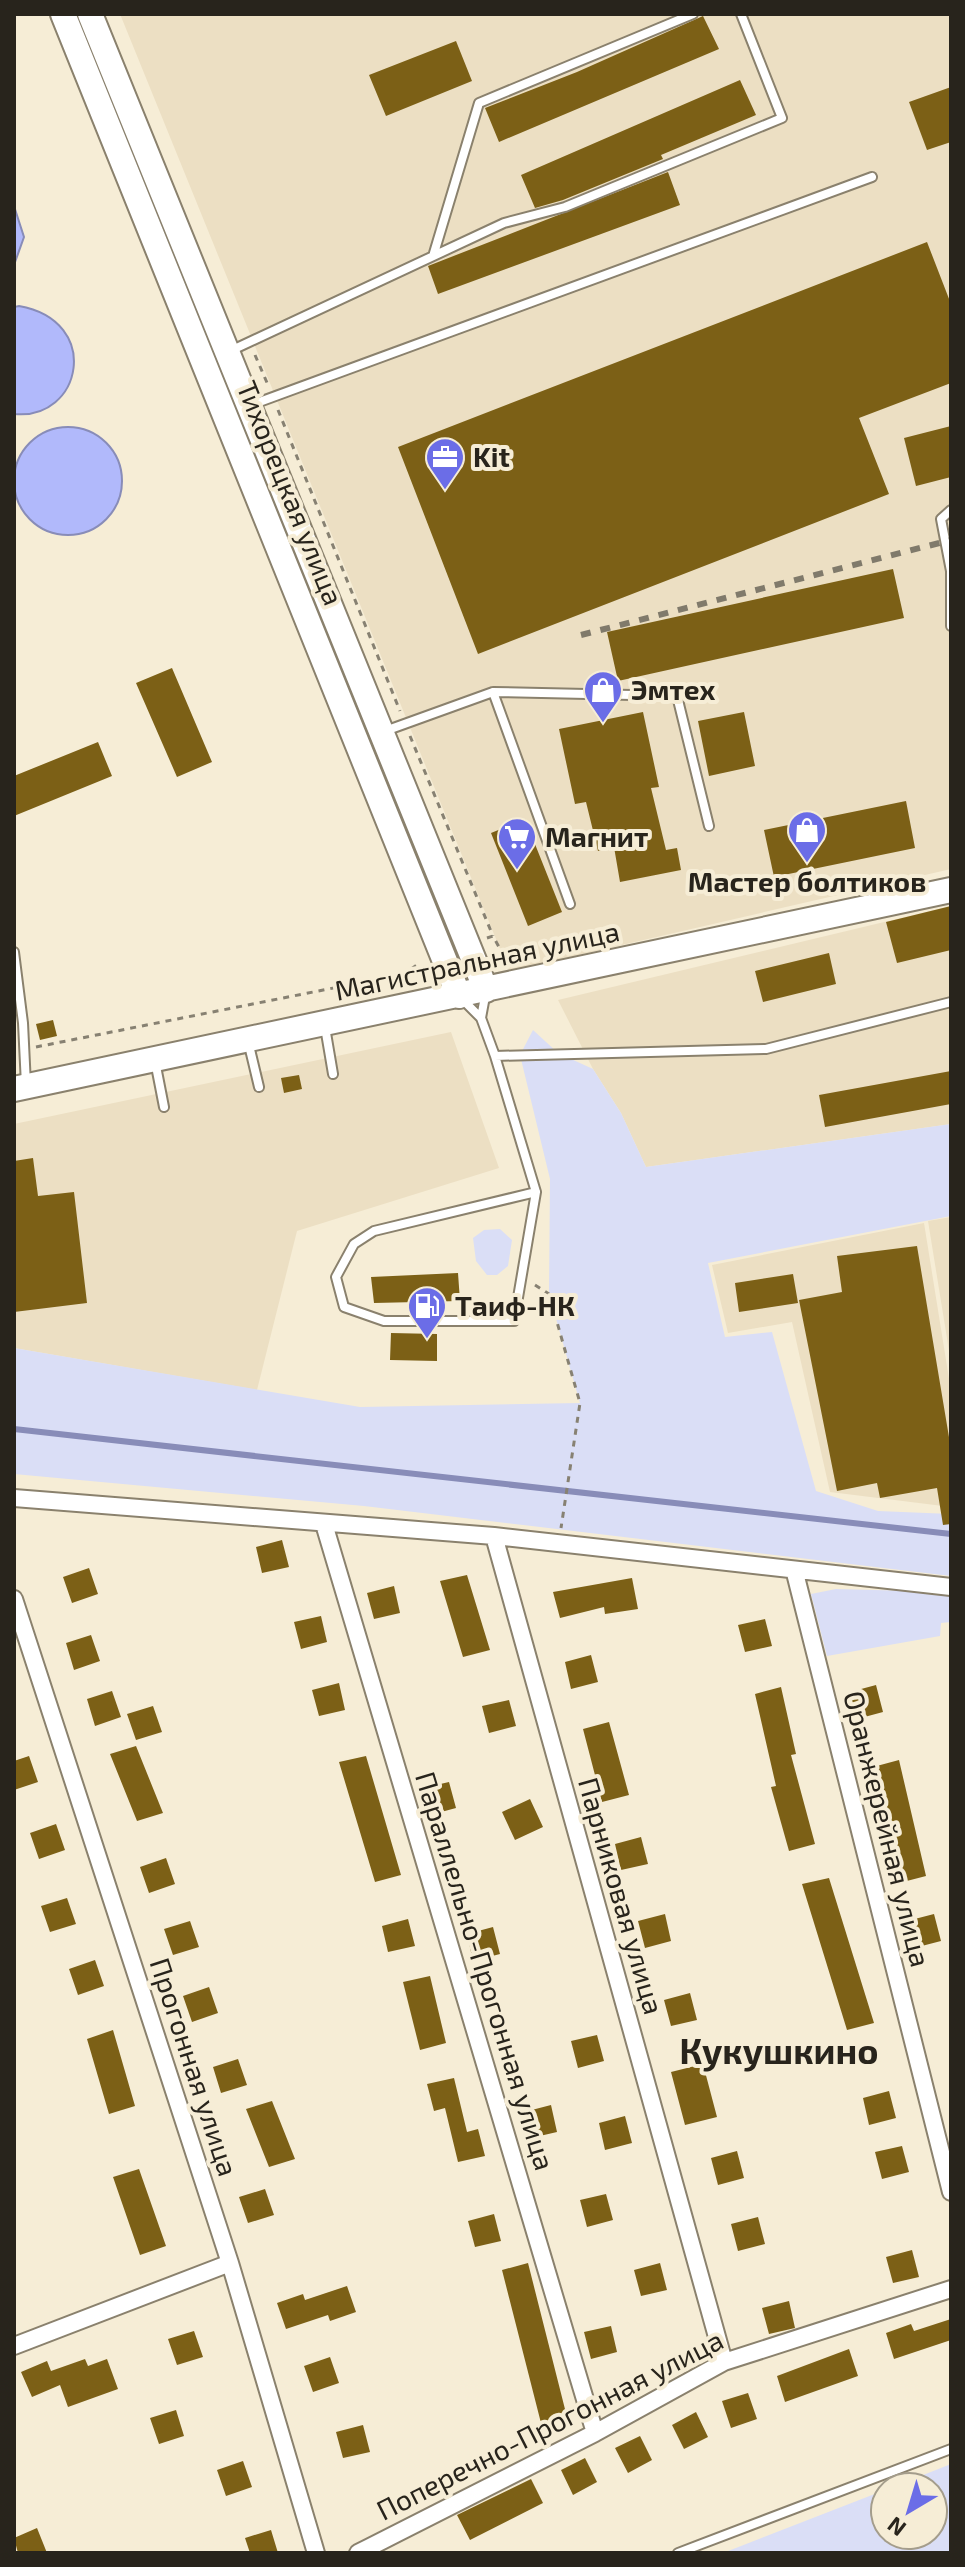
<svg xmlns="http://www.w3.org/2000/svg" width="965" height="2567" font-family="'Exo 2',sans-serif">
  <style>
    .built { fill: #ecdfc3 }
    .green { fill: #dadef6 }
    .water { fill: #b1b9fb; stroke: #888cb8; stroke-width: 2 }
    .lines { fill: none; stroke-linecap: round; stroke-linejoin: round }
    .stream { stroke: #888cb8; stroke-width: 6 }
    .building { fill: #7c6016 }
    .lane-casing { stroke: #8a816d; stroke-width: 12 }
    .street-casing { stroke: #8a816d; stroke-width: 20 }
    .secondary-casing { stroke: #8a816d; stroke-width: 28 }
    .path { stroke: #878172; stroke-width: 3; stroke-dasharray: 6 6; stroke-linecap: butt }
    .lane { stroke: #fff; stroke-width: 8 }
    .street { stroke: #fff; stroke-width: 16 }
    .secondary { stroke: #fff; stroke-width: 24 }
    .rail { stroke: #807a6b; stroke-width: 6; stroke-dasharray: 10 10; stroke-linecap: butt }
    .labels { text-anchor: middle; stroke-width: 8; stroke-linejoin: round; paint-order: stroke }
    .poi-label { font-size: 28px; font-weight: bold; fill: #28241c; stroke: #f6edd6; text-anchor: start }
    .street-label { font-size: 28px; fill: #28241c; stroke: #f6edd6 }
    .district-label { font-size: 36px; font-weight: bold; fill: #28241c; stroke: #f6edd6 }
  </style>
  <rect width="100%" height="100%" fill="#f6edd6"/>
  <path class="built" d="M120 14H951V869L509 971Z
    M951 906V1124L646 1167 621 1113 593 1069 558 1000Z
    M451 1032 499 1168 297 1231 257 1390 14 1348V1124Z
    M951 1217V1363L928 1221Z
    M924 1223 951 1391V1507L830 1492 792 1322 728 1333 712 1265Z"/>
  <path class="green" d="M533 1030 558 1053 593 1069 621 1113 646 1167 951 1124V1216L708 1263 725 1337 772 1332 816 1491 878 1511 951 1514V1576L364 1506 14 1474V1348L360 1407 580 1403 549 1294 550 1179 520 1055Z
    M500 1229 512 1240 508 1266 497 1275H487L476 1261 473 1238 484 1230Z
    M836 1589 951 1592V1622L941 1623 940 1636 827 1656 811 1594Z
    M951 2464V2553H723L885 2490V2535H933V2487H893Z"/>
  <path class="water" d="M14 206 24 237 14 265Z
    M19 306C103 321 82 421 14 414V307Z
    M14 481a54 54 0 1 1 108 0a54 54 0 1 1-108 0Z"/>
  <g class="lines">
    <path class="stream" d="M14 1429 951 1534"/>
  </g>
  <path class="building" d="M703 16 719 49 499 142 485 108 577 72Z
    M456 41 472 81 386 116 369 75Z
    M740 80 756 115 661 155 663 159 563 200 535 208 521 175Z
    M951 87V142L927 150 909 102Z
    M668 172 680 205 438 294 428 266Z
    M927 242 951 304V383L859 418 889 494 478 654 398 447Z
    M951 426V477L916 486 904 438Z
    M893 569 904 618 618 681 607 632Z
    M172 668 212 762 177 777 136 683Z
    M643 712 659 787 651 788 666 850 677 848 681 870 620 882 614 847 598 851 586 802 575 804 559 729Z
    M744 712 755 766 709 776 698 721Z
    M98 742 112 776 14 816V776Z
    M906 801 915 848 774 877 764 830Z
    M525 819 562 912 528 926 491 833Z
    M951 906V950L897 963 886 922Z
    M829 953 836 984 763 1002 755 971Z
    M53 1020 57 1036 40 1040 36 1024Z
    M951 1071V1104L825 1127 819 1095Z
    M299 1075 302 1089 284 1093 281 1078Z
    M33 1158 38 1196 74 1192 87 1303 14 1312V1161Z
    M917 1246 951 1449V1524L943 1525 937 1488 880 1498 877 1483 837 1491 799 1300 842 1292 837 1256Z
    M458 1273 460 1301 374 1303 371 1277Z
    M793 1274 798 1303 739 1312 735 1283Z
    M391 1333 437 1334V1361L390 1360Z
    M282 1540 289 1567 262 1573 256 1547Z
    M89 1568 98 1594 72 1603 63 1577Z
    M467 1575 490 1650 463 1657 440 1581Z
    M632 1578 638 1609 605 1614 604 1607 560 1618 553 1592Z
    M394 1586 400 1613 374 1619 367 1593Z
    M321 1616 327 1642 301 1649 294 1622Z
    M765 1619 772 1646 745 1652 738 1625Z
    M91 1635 100 1661 74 1670 66 1643Z
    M591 1655 598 1682 571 1689 565 1662Z
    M339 1683 345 1710 319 1716 312 1690Z
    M876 1685 883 1712 857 1719 850 1692Z
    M781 1687 796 1754 791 1755 815 1844 789 1851 771 1787 776 1786 755 1694Z
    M112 1691 121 1717 95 1726 87 1699Z
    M509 1700 516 1726 489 1733 482 1706Z
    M153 1706 162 1732 136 1740 127 1714Z
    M609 1722 629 1795 602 1802 583 1729Z
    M136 1746 163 1813 137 1821 110 1754Z
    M29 1756 38 1782 14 1790V1761Z
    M366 1756 401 1875 375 1882 339 1762Z
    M899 1760 926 1876 899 1883 873 1767Z
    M449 1782 456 1808 430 1815 423 1788Z
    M530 1799 543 1827 515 1840 502 1812Z
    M56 1824 65 1850 39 1859 30 1833Z
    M641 1837 648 1864 621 1870 615 1844Z
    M166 1858 175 1884 149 1893 140 1867Z
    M829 1878 874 2023 847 2030 802 1884Z
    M67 1898 76 1924 50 1932 41 1906Z
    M665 1914 671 1941 645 1948 638 1921Z
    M934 1914 941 1941 914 1948 907 1921Z
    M408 1919 415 1946 388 1952 382 1926Z
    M190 1921 199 1947 173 1955 164 1929Z
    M493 1927 500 1954 473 1961 467 1934Z
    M95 1960 104 1986 78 1995 69 1969Z
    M430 1976 446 2043 420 2050 403 1982Z
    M209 1987 218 2013 192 2022 183 1996Z
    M690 1993 697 2020 671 2026 664 2000Z
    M113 2030 135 2106 109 2114 87 2039Z
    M597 2035 604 2061 578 2068 571 2041Z
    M238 2059 247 2085 221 2093 213 2067Z
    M703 2064 717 2117 685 2125 671 2072Z
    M454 2078 467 2132 478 2129 485 2156 458 2162 445 2108 434 2111 427 2084Z
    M889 2091 896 2118 869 2125 863 2098Z
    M272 2101 295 2159 269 2167 246 2109Z
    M551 2105 557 2132 531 2138 524 2112Z
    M625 2116 632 2143 605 2150 599 2123Z
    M902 2146 909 2172 882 2179 875 2152Z
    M737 2151 744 2178 718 2185 711 2158Z
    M139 2169 166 2246 140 2255 113 2177Z
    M265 2189 274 2215 248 2223 239 2197Z
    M606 2194 613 2220 587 2227 580 2200Z
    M494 2214 501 2241 475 2247 468 2221Z
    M758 2217 765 2244 738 2251 731 2224Z
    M912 2250 919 2277 893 2283 886 2257Z
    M528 2263 568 2421 542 2427 502 2270Z
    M660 2263 667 2290 641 2296 634 2270Z
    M347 2286 356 2312 330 2321 328 2315 286 2329 277 2303 303 2294 305 2300Z
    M789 2301 795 2328 769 2334 762 2308Z
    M951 2319V2340L894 2359 886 2333 911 2324 914 2331Z
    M611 2326 617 2352 591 2359 584 2332Z
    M194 2331 203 2357 177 2365 168 2339Z
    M849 2349 858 2376 785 2402 777 2376Z
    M330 2357 339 2383 313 2392 304 2366Z
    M85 2359 88 2366 107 2359 118 2389 68 2407 60 2385 32 2397 21 2372 47 2361 51 2371Z
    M748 2393 757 2419 731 2428 722 2401Z
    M176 2410 184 2436 159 2444 150 2418Z
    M696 2412 708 2437 684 2449 672 2425Z
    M363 2425 370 2452 343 2458 336 2432Z
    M640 2436 652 2460 628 2473 615 2448Z
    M585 2458 597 2482 573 2495 561 2470Z
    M243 2461 252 2487 226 2496 217 2470Z
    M531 2479 543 2503 470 2540 457 2515Z
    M37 2528 47 2553H18L14 2538Z
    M271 2530 278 2553H250L245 2538Z"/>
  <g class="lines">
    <defs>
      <path id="lane" d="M434 253 479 103 693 14
        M228 352 504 223 565 207 782 118 741 14
        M251 405 872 177
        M951 510 941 519 951 571V626
        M493 692 677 696 709 826
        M385 731 493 692 570 904
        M14 952 23 1023 26 1085
        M462 999 481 1018 495 1056 536 1192 374 1231 354 1244 336 1277 344 1307 384 1321H514L536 1192
        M481 1018 486 991
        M325 1027 333 1074
        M248 1041 259 1087
        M495 1056 766 1049 951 1002
        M155 1061 164 1107
        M678 2553 951 2449"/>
      <path id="street" d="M14 1498 494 1536 951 1587
        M324 1524 595 2433
        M494 1536 724 2362
        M795 1573 951 2192
        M14 1599 230 2263 316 2553
        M14 2346 230 2263
        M358 2553 595 2433 724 2362 951 2289"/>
      <path id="secondary" d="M63 14 459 996
        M90 14 486 990
        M14 1089 951 890"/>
    </defs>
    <use href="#lane" class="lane-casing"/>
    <use href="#street" class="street-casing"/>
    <use href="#secondary" class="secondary-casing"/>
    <path class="path" d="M255 355 268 385
      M278 410 400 711
      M410 736 493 936
      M487 938 493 936 507 962
      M36 1047 404 974 421 962
      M535 1285 549 1294 580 1403 561 1528"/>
    <use href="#lane" class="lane"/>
    <use href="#street" class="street"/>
    <use href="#secondary" class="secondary"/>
    <path class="rail" d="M581 635 951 540"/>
  </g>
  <defs>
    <symbol id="office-pin" viewBox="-11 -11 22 30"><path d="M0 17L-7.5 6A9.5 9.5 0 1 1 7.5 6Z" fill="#6b6de7" stroke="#f6edd6"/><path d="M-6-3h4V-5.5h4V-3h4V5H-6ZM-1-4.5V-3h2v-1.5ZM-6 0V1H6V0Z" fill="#fff"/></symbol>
    <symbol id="shop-pin" viewBox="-11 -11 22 30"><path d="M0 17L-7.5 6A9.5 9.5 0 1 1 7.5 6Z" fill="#6b6de7" stroke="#f6edd6"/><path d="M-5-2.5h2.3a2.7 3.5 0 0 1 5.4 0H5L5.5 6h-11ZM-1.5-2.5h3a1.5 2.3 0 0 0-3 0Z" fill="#fff"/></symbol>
    <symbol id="supermarket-pin" viewBox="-11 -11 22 30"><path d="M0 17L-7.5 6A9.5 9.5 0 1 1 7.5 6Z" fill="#6b6de7" stroke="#f6edd6"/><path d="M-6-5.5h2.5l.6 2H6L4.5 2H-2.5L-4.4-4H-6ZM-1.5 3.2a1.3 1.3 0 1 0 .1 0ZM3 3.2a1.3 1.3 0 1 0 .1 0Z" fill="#fff"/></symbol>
    <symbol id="fuel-pin" viewBox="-11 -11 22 30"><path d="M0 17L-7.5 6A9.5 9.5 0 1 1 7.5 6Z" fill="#6b6de7" stroke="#f6edd6"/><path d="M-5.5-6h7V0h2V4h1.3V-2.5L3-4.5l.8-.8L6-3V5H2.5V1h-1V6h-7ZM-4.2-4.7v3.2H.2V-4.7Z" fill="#fff"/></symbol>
  </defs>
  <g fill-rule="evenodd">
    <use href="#office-pin" x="423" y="435" width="44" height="60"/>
    <use href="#shop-pin" x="581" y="668" width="44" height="60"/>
    <use href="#shop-pin" x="785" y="808" width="44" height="60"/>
    <use href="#supermarket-pin" x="495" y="815" width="44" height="60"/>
    <use href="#fuel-pin" x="405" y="1284" width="44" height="60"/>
  </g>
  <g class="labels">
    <g class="poi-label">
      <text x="473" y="467">Kit</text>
      <text x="631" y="700">Эмтех</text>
      <text x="545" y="847">Магнит</text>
      <text x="807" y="892" text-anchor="middle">Мастер болтиков</text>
      <text x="455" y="1316">Таиф-НК</text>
    </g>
    <g class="street-label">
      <text transform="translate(290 493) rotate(68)" y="10">Тихорецкая улица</text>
      <text transform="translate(477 961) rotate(-12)" y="10">Магистральная улица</text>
      <text transform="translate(887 1829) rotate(76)" y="10">Оранжерейная улица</text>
      <text transform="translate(621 1896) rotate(74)" y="10">Парниковая улица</text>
      <text transform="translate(485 1971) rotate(73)" y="10">Параллельно-Прогонная улица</text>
      <text transform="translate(194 2067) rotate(72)" y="10">Прогонная улица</text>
      <text transform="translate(550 2425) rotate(-27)" y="10">Поперечно-Прогонная улица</text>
    </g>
    <g class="district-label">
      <text x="779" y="2064">Кукушкино</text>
    </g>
  </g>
  <rect width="965" height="2567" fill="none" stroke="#28241c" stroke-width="32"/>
  <g transform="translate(909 2511) rotate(218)"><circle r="38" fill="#f6edd6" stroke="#a49d8c" stroke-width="2"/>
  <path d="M0-6L14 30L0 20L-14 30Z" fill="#6b6de7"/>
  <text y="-12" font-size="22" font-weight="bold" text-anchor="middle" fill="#28241c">N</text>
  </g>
</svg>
